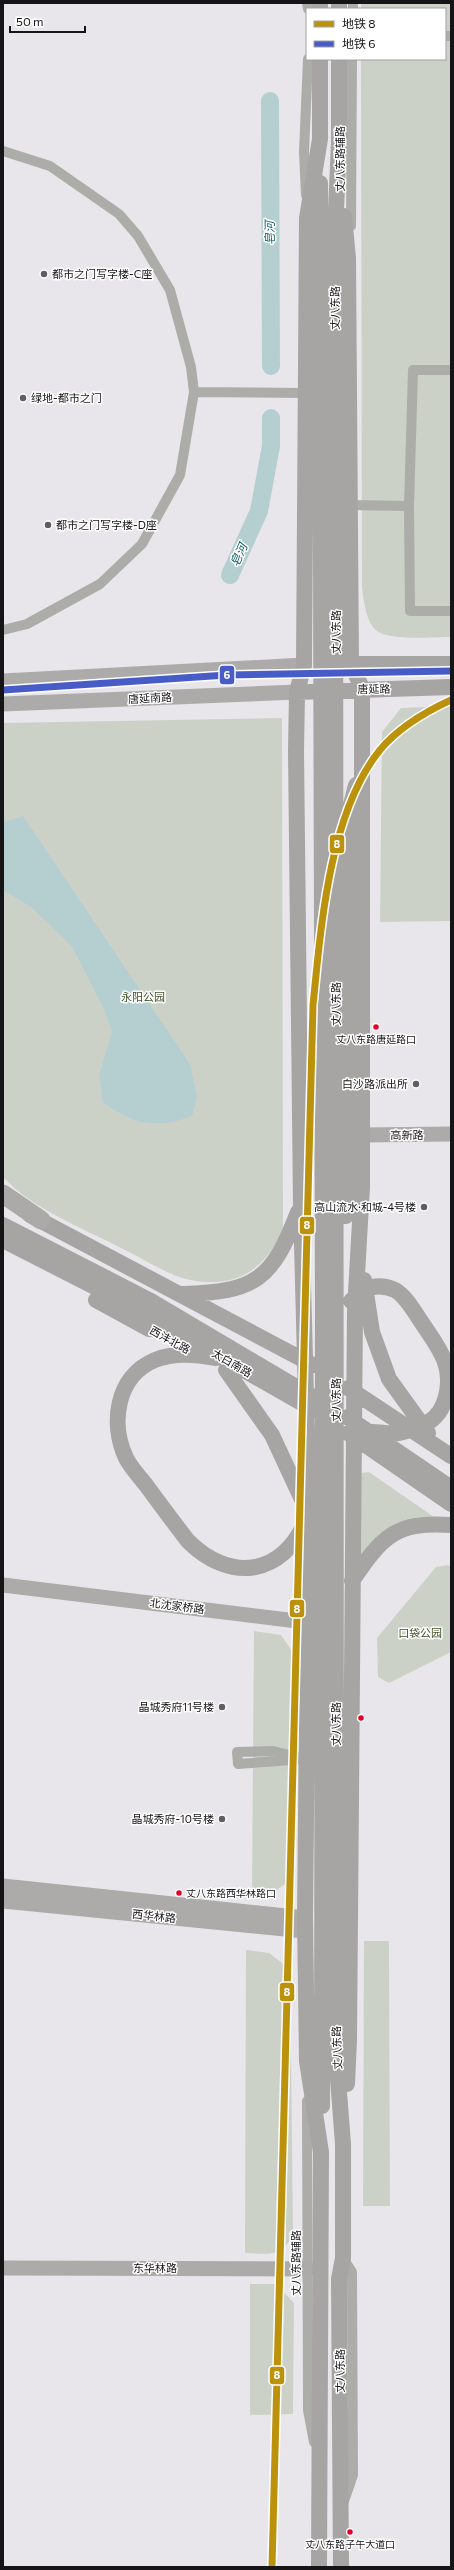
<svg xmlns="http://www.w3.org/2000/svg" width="454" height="2570" font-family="Commissioner,'Noto Sans SC',sans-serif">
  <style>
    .green { fill: #ccd1c8 }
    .water { fill: #b5cfd1 }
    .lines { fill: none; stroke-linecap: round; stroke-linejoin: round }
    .river { stroke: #b5cfd1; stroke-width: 18 }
    .street { stroke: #acaca9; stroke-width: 10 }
    .secondary { stroke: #acaba9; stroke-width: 15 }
    .primary { stroke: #a6a5a3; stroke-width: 16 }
    .highway { stroke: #acaaa9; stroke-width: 19 }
    .metro-1-casing { stroke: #fff; stroke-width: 10 }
    .metro-2-casing { stroke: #fff; stroke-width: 10 }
    .metro-1 { stroke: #bc920d; stroke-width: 7 }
    .metro-2 { stroke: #485cc7; stroke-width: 7 }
    .poi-dot { fill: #5f5e61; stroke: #fff; stroke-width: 1.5 }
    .bus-dot { fill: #e4002b; stroke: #fff; stroke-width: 1.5 }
    .labels { text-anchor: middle; stroke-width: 3; stroke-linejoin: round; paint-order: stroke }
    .bus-label { font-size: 10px; fill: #151417; stroke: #fff }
    .street-label { font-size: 11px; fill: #151417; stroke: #fff }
    .poi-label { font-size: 11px; fill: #151417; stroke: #fff; text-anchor: end }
    .park-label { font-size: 11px; fill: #3d5227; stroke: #fff }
    .water-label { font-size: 12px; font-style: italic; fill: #156265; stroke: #fff }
    .line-badge { stroke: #fff; stroke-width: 1.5 }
    .badge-label { font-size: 11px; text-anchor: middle; font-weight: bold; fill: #fff }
  </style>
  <rect width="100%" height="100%" fill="#e8e6ea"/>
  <path class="green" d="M361 3H451V637C433 637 391 641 377 631 366 623 364 601 362 588L361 59H445V9H361Z
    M451 706V921L380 922 382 732 401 708Z
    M282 718 283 1230C272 1253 256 1274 230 1280 213 1284 192 1282 176 1276 157 1268 138 1256 119 1247 80 1227 33 1209 3 1177V723Z
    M369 1472 434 1517 360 1558 361 1473Z
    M448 1565 451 1567V1652L389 1683 378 1677 377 1638 436 1567Z
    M254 1631 281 1635 292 1651 289 1881 274 1892 252 1889Z
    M364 1941H389L390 2206H363Z
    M246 1950 269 1953 290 1969 293 2234C282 2258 268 2254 245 2253Z
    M250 2284H276L294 2303 293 2414 250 2415Z"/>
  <path class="water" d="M23 816 190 1064 197 1097 192 1116C158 1130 131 1124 103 1102L99 1075 112 1032 104 1009 71 945 31 907 3 890V822Z"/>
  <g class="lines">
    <path class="river" d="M270 101 271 366
      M230 575 259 511 271 446V418"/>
    <path class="street" d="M307 3 308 9
      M353 9V3
      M445 36H451
      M3 151 50 166 119 214 138 236 170 290 191 367 194 392 180 475 142 544 100 584 27 624 3 630
      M306 195 304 152 308 59
      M351 226 352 59
      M194 392 305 393
      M348 505 409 506 410 611H451
      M409 506 413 370H451
      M273 1751 306 1759 238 1764 237 1752Z
      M307 2101 308 2410 314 2442
      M343 2258 352 2272 353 2475 344 2501"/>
    <path class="secondary" d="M3 681 304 665
      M3 704 297 692
      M362 1135 451 1134
      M3 1585 321 1624
      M3 1886 305 1918
      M3 1901 305 1931
      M3 2268 308 2269"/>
    <path class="primary" d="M320 9V3
      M339 9V3
      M339 59V151
      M339 142 335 232 336 2053 343 2144V2258L339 2279 341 2567
      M320 183 323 1314 322 2106
      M344 216 348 258 351 664 362 688V1187L355 1310 349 2040 347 2084
      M341 664H451
      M297 692 451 687
      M30 1215 313 1365
      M346 1216 350 1169 348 817 356 785
      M3 1225 149 1300 313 1397
      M3 1240 126 1303 314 1410
      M364 1280 372 1332 389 1379 428 1433
      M183 1294C255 1292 272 1280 298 1212
      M96 1300 149 1329
      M351 1301C363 1288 377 1282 395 1290 406 1296 415 1313 422 1323 430 1335 440 1348 445 1362 451 1379 448 1404 435 1417 426 1426 411 1430 399 1433 391 1435 380 1432 372 1432
      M215 1358C195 1354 174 1352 155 1360 116 1376 110 1424 126 1458 131 1468 140 1477 146 1485 160 1504 174 1523 188 1541 230 1583 283 1576 306 1520
      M226 1370 272 1435 305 1506
      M348 1388 451 1456
      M347 1417 451 1488
      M348 1433 451 1504
      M352 1581C382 1537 395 1521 451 1525
      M319 2567 321 2152 307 2061 305 1918 309 1514 301 1205 296 751 297 692 304 665 307 218 320 139V59"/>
    <path class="highway" d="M3 1194 41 1220"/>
    <defs>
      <path id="metro-1" d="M272 2567 313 1005C321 927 329 813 380 750 398 728 425 712 451 700"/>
      <path id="metro-2" d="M3 690 227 675 451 671"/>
    </defs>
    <use href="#metro-1" class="metro-1-casing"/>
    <use href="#metro-2" class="metro-2-casing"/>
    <use href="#metro-1" class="metro-1"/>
    <use href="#metro-2" class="metro-2"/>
  </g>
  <g class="poi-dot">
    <circle cx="44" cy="274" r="4"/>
    <circle cx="23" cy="398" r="4"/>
    <circle cx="48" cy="525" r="4"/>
    <circle cx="416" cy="1084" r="4"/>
    <circle cx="424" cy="1207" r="4"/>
    <circle cx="222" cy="1707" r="4"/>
    <circle cx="222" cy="1819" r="4"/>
  </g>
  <g class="bus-dot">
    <circle cx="376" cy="1027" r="3.5"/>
    <circle cx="361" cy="1718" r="3.5"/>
    <circle cx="179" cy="1893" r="3.5"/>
    <circle cx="350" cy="2532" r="3.5"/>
  </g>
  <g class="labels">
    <g class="bus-label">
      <text x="376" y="1043">丈八东路唐延路口</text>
      <text x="186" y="1897" text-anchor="start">丈八东路西华林路口</text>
      <text x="350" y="2548">丈八东路子午大道口</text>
    </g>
    <g class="street-label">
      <text transform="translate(340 159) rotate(-90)" y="4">丈八东路辅路</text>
      <text transform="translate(335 308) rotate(-90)" y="4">丈八东路</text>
      <text transform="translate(336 632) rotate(-90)" y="4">丈八东路</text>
      <text transform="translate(374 689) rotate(-1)" y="4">唐延路</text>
      <text transform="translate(150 698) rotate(-3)" y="4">唐延南路</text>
      <text transform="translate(336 1004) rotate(-90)" y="4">丈八东路</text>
      <text x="407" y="1139">高新路</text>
      <text transform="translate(170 1340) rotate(29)" y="4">西沣北路</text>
      <text transform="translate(232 1363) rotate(30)" y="4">太白南路</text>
      <text transform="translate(336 1400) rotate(-90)" y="4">丈八东路</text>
      <text transform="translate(177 1606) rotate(7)" y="4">北沈家桥路</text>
      <text transform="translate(336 1724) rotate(-90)" y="4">丈八东路</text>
      <text transform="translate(154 1916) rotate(6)" y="4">西华林路</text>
      <text transform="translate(337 2048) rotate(-92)" y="4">丈八东路</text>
      <text transform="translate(296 2263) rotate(-90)" y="4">丈八东路辅路</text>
      <text x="155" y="2272">东华林路</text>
      <text transform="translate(340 2371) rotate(-90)" y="4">丈八东路</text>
    </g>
    <g class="poi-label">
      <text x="52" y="278" text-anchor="start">都市之门写字楼-C座</text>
      <text x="31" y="402" text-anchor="start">绿地-都市之门</text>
      <text x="56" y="529" text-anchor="start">都市之门写字楼-D座</text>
      <text x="408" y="1088">白沙路派出所</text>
      <text x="416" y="1211">高山流水·和城-4号楼</text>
      <text x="214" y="1711">晶城秀府11号楼</text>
      <text x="214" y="1823">晶城秀府-10号楼</text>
    </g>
    <g class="park-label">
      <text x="143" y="1001">永阳公园</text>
      <text x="420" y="1637">口袋公园</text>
    </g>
    <g class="water-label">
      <text transform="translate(270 233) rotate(-90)" y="4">皂河</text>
      <text transform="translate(239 555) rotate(-66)" y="4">皂河</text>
    </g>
  </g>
  <g class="line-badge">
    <rect x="219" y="665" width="16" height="20" rx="4" fill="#485cc7"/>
    <rect x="329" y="834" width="16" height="20" rx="4" fill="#bc920d"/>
    <rect x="299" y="1216" width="16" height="19" rx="4" fill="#bc920d"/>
    <rect x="289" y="1599" width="16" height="19" rx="4" fill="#bc920d"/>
    <rect x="279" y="1982" width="16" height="20" rx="4" fill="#bc920d"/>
    <rect x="269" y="2366" width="16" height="19" rx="4" fill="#bc920d"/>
  </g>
  <g class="badge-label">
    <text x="227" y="679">6</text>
    <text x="337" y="848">8</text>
    <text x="307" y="1229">8</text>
    <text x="297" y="1613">8</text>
    <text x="287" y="1996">8</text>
    <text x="277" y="2379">8</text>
  </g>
  <rect width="454" height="2570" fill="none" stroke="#151417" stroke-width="8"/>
  <rect x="306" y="8" width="140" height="52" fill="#ffffff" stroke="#a1a1a2"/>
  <rect x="314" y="21" width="20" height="6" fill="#bc920d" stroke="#a1a1a2"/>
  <text x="342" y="28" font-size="12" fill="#151417">地铁 8</text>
  <rect x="314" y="41" width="20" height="6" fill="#485cc7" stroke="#a1a1a2"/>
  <text x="342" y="48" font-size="12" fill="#151417">地铁 6</text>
  <path d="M10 26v6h75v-6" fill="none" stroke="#151417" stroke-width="2"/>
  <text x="16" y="26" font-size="12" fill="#151417" stroke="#ffffff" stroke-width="3" paint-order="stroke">50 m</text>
</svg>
